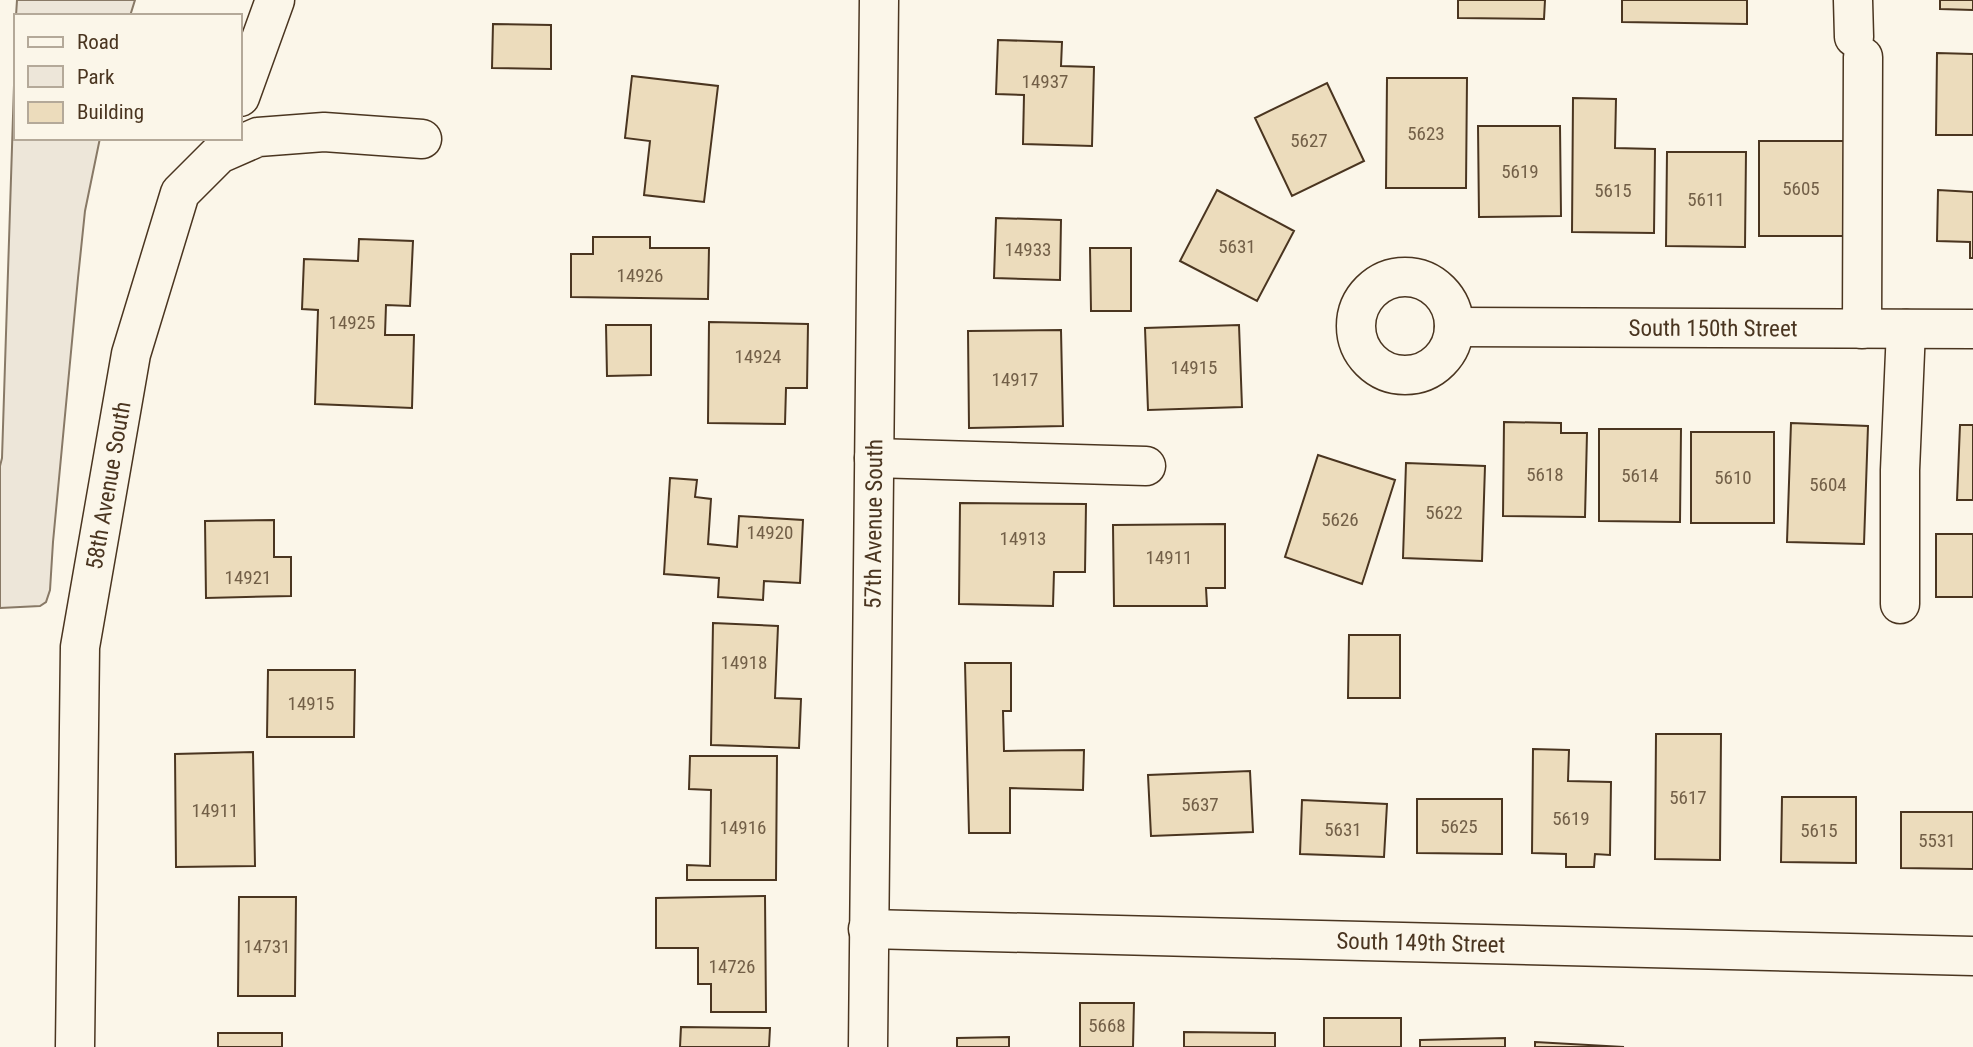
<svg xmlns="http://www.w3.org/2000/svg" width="1973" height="1047" font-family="'Roboto Condensed',sans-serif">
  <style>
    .green { fill: #ede6d9; stroke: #887966; stroke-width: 2 }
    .building { fill: #ecdcbc; stroke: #4a3520; stroke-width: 2 }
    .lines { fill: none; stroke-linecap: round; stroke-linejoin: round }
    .minor-casing { stroke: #4a3520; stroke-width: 41 }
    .minor { stroke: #fbf6e9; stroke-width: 38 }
    .labels { text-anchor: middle; stroke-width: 5; stroke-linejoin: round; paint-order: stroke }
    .number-label { font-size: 19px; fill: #725f47 }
    .street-label { font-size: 23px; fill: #4a3520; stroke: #fbf6e9 }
  </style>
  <rect width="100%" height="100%" fill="#fbf6e9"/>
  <path class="green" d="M17 0H135L130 16H16Z
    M16 23V138H100L85 211 78 278 53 542 50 590 46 602 40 606 0 608V466L2 458Z"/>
  <path class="building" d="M1458 0H1545L1544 19 1458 18Z
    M1622 0H1747V24L1622 22Z
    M1940 0H1973V10L1940 9Z
    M493 24 551 25V69L492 68Z
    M998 40 1062 42 1061 66 1094 67 1092 146 1023 144 1024 95 996 94Z
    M1937 53 1973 54V135H1936Z
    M632 76 718 86 704 202 644 195 650 141 625 138Z
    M1387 78H1467L1466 188H1386Z
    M1327 83 1364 161 1292 196 1255 118Z
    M1573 98 1616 99 1615 148 1655 149 1654 233 1572 232Z
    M1478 126H1560L1561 216 1479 217Z
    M1759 141H1844L1843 236H1759Z
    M1667 152H1746L1745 247 1666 246Z
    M1217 190 1294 231 1257 301 1180 261Z
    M1938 190 1973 192V258H1970V242L1937 241Z
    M996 218 1061 220 1060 280 994 278Z
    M593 237H650V248H709L708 299 571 297V254H593Z
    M359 239 413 241 410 306 386 305 385 335H414L412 408 315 404 318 310 302 309 304 259 358 261Z
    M1090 248H1131V311H1091Z
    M709 322 808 324 807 388H786L785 424 708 423Z
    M606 325H651V375L607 376Z
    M1239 325 1242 407 1148 410 1145 328Z
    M1061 330 1063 426 969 428 968 331Z
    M1504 422 1561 423V433H1587L1585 517 1503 516Z
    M1791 423 1868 426 1864 544 1787 542Z
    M1960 425H1973V500H1957Z
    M1599 429H1681L1680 522 1599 521Z
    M1691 432H1774V523H1691Z
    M1318 455 1395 480 1362 584 1285 557Z
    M1406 463 1485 466 1482 561 1403 558Z
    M670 478 697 480 695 497 711 499 708 544 737 547 739 516 803 520 800 583 764 581 763 600 718 597 719 578 664 574Z
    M960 503 1086 504 1085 572H1054L1053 606 959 604Z
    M274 520V557H291V596L206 598 205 521Z
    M1225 524V588H1206L1207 606H1114L1113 525Z
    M1936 534H1973V597H1936Z
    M713 623 778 626 775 698 801 699 799 748 711 745Z
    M1349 635H1400V698H1348Z
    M965 663H1011V711H1003L1004 751 1084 750 1083 790 1010 788V833H969Z
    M268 670H355L354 737H267Z
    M1656 734H1721L1720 860 1655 859Z
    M1533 749 1569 750 1568 781 1611 782 1610 855 1595 854 1594 867H1566V854L1532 853Z
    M253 752 255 866 176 867 175 754Z
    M690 756H777L776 880H687V865L710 866 711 790 689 789Z
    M1250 771 1253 832 1151 836 1148 775Z
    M1782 797H1856V863L1781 862Z
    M1417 799H1502V854L1417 853Z
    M1302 800 1387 804 1384 857 1300 854Z
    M1901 812H1973V869L1901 868Z
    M765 896 766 1012H711V984H698V948H656V898Z
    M239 897H296L295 996H238Z
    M1080 1003H1134L1133 1047H1080Z
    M1324 1018H1401V1047H1324Z
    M681 1027 770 1028 769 1047H680Z
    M1184 1032 1275 1033V1047H1184Z
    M218 1033H282V1047H218Z
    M1009 1037V1047H957V1038Z
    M1505 1038V1047H1420V1040Z
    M1535 1042 1624 1047H1535Z"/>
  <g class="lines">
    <defs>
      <g id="minor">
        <path d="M1853 0 1854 37"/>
        <path d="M240 97 275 0"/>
        <circle cx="1405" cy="326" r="49"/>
        <path id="s1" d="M1454 327 1973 329"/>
        <path d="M1862 329 1863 57"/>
        <path d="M874 458 1146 466"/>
        <path d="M1900 604V470L1906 329"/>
        <path id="s2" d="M868 929 1973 956"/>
        <path id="s3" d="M75 1047 80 647 131 354 180 193 219 154 258 137 324 132 422 139"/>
        <path id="s4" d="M868 1047 879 0"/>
      </g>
    </defs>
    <use href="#minor" class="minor-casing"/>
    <use href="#minor" class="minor"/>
  </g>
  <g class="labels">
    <g class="number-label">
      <text x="1045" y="88">14937</text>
      <text x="1426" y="140">5623</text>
      <text x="1309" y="147">5627</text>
      <text x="1520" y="178">5619</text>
      <text x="1801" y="195">5605</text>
      <text x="1613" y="197">5615</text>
      <text x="1706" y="206">5611</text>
      <text x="1237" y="253">5631</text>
      <text x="1028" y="256">14933</text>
      <text x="640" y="282">14926</text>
      <text x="352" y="329">14925</text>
      <text x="758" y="363">14924</text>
      <text x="1194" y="374">14915</text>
      <text x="1015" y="386">14917</text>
      <text x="1545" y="481">5618</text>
      <text x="1640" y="482">5614</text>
      <text x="1733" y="484">5610</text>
      <text x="1828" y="491">5604</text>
      <text x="1444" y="519">5622</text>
      <text x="1340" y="526">5626</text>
      <text x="770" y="539">14920</text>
      <text x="1023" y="545">14913</text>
      <text x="1169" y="564">14911</text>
      <text x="248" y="584">14921</text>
      <text x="744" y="669">14918</text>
      <text x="311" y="710">14915</text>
      <text x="1688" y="804">5617</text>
      <text x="1200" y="811">5637</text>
      <text x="215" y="817">14911</text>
      <text x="1571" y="825">5619</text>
      <text x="1459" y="833">5625</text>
      <text x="743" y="834">14916</text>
      <text x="1343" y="836">5631</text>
      <text x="1819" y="837">5615</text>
      <text x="1937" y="847">5531</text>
      <text x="267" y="953">14731</text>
      <text x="732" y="973">14726</text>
      <text x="1107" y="1032">5668</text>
    </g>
    <g class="street-label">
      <text dy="8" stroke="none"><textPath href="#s1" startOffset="259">South 150th Street</textPath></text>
      <text dy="8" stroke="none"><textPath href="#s3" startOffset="564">58th Avenue South</textPath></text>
      <text dy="8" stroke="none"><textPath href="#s4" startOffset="523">57th Avenue South</textPath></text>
      <text dy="8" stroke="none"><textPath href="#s2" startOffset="553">South 149th Street</textPath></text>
    </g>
  </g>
  <rect x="14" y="14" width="228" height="126" fill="#fbf6e9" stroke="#b4a999" stroke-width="2"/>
  <rect x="28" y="37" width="35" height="10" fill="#fbf6e9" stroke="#b4a999" stroke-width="2"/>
  <text x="77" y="49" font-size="21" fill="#4a3520">Road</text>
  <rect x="28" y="66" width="35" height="21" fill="#ede6d9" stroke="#b4a999" stroke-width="2"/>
  <text x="77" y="84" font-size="21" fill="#4a3520">Park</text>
  <rect x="28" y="102" width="35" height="21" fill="#ecdcbc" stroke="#b4a999" stroke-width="2"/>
  <text x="77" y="119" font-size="21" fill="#4a3520">Building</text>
</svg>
